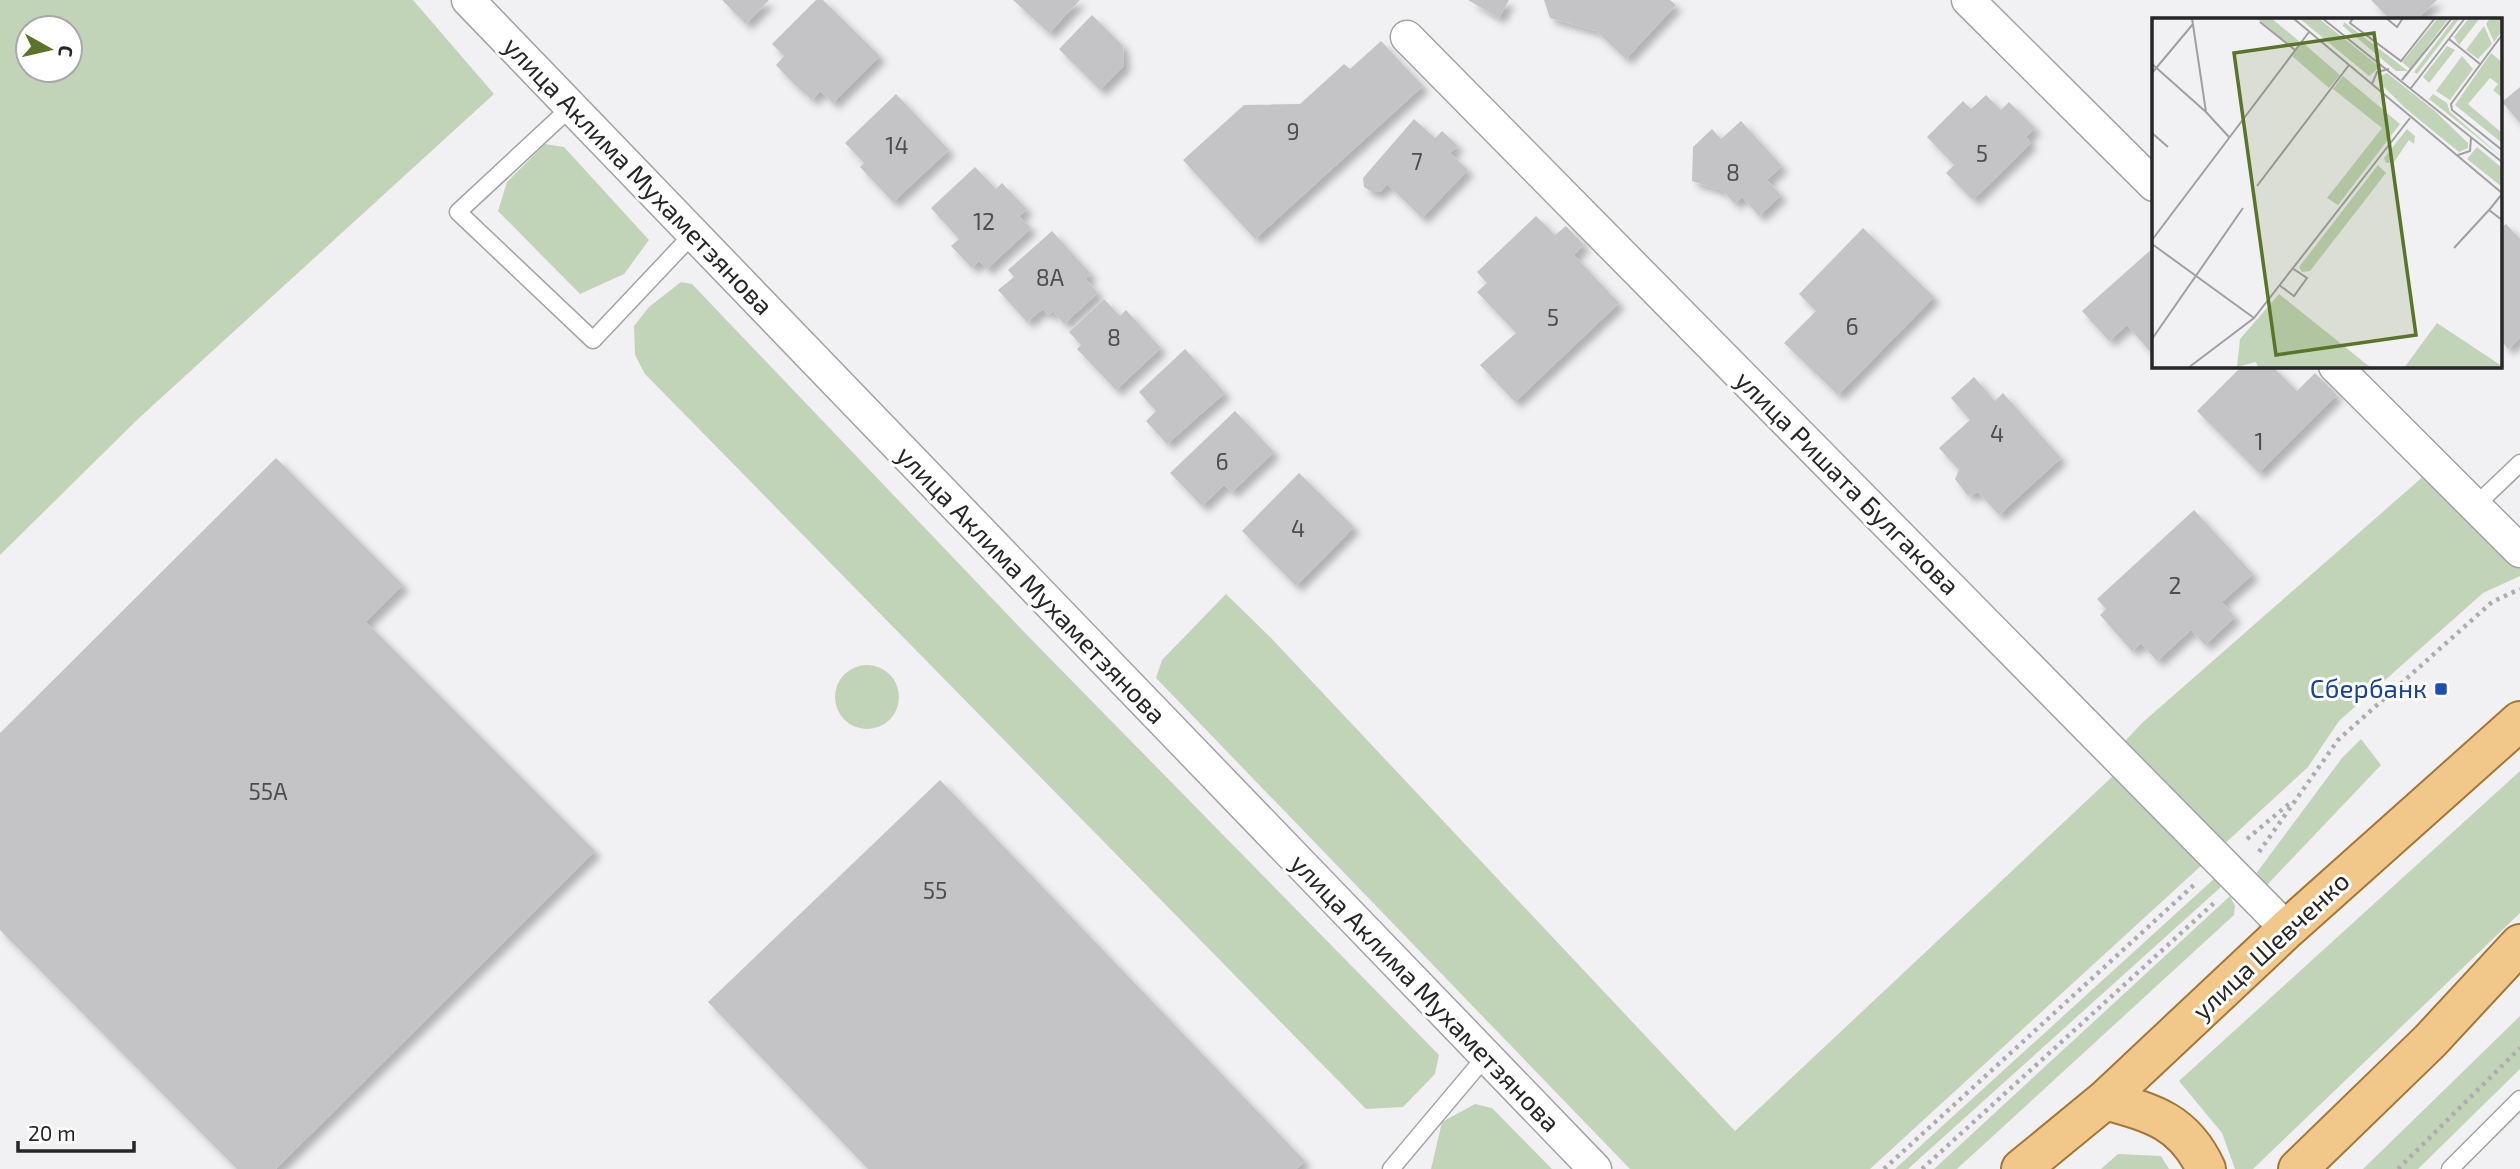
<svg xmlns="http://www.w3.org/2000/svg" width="2520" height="1169" font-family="'Exo 2',sans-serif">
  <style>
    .green { fill: #c2d4b7; fill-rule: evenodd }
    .building { fill: #c4c4c7; filter: url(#shadow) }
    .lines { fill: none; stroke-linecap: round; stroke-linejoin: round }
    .service-casing { stroke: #a2a3a5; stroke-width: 19 }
    .minor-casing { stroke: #a2a3a5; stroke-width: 35 }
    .primary-casing { stroke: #a37735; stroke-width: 42 }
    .path { stroke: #adadb0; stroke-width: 4.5; stroke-dasharray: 3.5 5; stroke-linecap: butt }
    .service { stroke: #fff; stroke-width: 16 }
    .minor { stroke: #fff; stroke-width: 32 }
    .primary { stroke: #f1c78a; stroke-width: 38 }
    .transit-dot { fill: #1a4fb4; stroke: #fff; stroke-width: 2.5 }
    .labels { text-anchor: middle; stroke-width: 6; stroke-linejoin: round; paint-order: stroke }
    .number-label { font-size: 23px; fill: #4e4e4f }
    .street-label { font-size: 26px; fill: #262627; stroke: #fff }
    .transit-label { font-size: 26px; fill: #164399; stroke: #fff; text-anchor: end }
    .inset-road { fill: none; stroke: #a0a0a2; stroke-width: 2 }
    .view { fill: #5a7529; fill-opacity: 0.15; stroke: #5a7529; stroke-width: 3.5 }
    .inset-edge { fill: none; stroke: #262627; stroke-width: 3.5 }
  </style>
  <defs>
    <filter id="shadow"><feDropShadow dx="6" dy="6" stdDeviation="3.5" flood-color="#0004"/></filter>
  </defs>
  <rect width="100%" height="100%" fill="#f1f1f4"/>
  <path class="green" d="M0 0H413L494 94 138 419 0 555ZM28 28H70V70H28Z
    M545 144 564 147 649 240 624 274 580 294 498 211 507 182Z
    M681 282 692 284 1028 636 1439 1055 1435 1074 1403 1107 1366 1109 645 374 635 355 634 326 649 307Z
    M2426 474 2520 564V576L2483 593 2339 721 2308 767 2221 847 2123 743 2142 723Z
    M1226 594 1272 639 1735 1131 2114 775 2203 864 1870 1169H1630L1156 678 1162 660Z
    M835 697a32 32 0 1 1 64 0a32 32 0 1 1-64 0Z
    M2361 739 2381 765 2266 886 2255 875 2342 758Z
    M2520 771V913L2253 1169H2235L2222 1133 2179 1081Z
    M2216 877 2222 886 1908 1169H1895Z
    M2230 896 2235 906 2234 915 1957 1169H1934Z
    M2520 1016V1069L2418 1169H2363Z
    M1475 1104 1492 1108 1552 1169H1431L1442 1122Z
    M2118 1154 2161 1156 2169 1169H2101Z"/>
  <path class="building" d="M722 0H769L746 24Z
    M816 0H823L880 56 833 103 820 91 812 100 793 83 776 65 784 56 772 44Z
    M1013 0H1080L1049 33Z
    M1468 0H1509L1499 18Z
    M1544 0H1670L1676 5 1626 59 1596 31 1550 18Z
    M2371 0H2437L2417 19H2390Z
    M1092 15 1123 46 1124 66 1100 90 1059 49Z
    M1381 41 1423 86 1255 239 1183 160 1244 105 1300 104 1344 64 1350 69Z
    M2520 87V123L2502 102Z
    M896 94 949 150 893 202 860 167 864 163 845 143Z
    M1986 95 2001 110 2009 102 2035 128 2026 137 2031 143 1973 200 1946 173 1954 165 1927 137 1963 101 1971 109Z
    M1414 119 1435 138 1442 131 1458 146 1450 153 1468 170 1422 218 1387 184 1380 192H1372L1364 187 1363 178Z
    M1741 121 1782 166 1767 180 1781 195 1759 216 1742 197 1735 204 1723 191 1692 181 1693 147 1712 129 1721 139Z
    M975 167 996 189 1002 183 1027 209 1019 216 1031 228 987 269 979 261 972 268 951 246 959 239 931 208Z
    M1536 216 1555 235 1566 226 1584 245 1574 255 1619 303 1515 402 1480 365 1516 333 1477 292 1487 283 1477 272Z
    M2506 224 2520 239V338L2508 349 2501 341V228Z
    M1863 228 1934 297 1838 395 1784 343 1816 311 1799 294Z
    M1052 231 1091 274 1086 279 1098 293 1064 324 1053 311 1048 315 1043 309 1027 322 998 290 1014 277 1008 270Z
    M2154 247V353L2153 355 2127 325 2109 341 2082 311Z
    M1104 299 1120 316 1126 310 1161 348 1116 390 1077 349 1081 345 1069 332Z
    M1185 349 1225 393 1167 444 1146 421 1156 411 1139 392Z
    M2242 366H2272L2297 391 2315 373 2337 395 2259 473 2197 411Z
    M1974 377 1995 401 2003 393 2061 458 1999 515 1978 492 1968 496 1955 479 1959 470 1939 448 1970 420 1951 398Z
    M1235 411 1274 452 1232 492 1224 485 1202 506 1170 473Z
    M276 458 403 585 366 622 595 851 276 1169H237L0 930V733Z
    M1299 473 1354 527 1296 586 1242 531Z
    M2194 510 2253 574 2222 602 2235 617 2205 645 2191 630 2157 661 2141 643 2132 651 2100 615 2106 609 2097 599Z
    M940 780 1305 1161 1296 1169H868L708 1002Z"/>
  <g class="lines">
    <defs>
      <path id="service" d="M571 107 458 212 593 340 693 234
        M2475 506 2520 463
        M1391 1169 1486 1056
        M2450 1169 2520 1099"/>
      <path id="minor" d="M468 0 1595 1169
        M1968 0 2154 185
        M1407 37 2287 929
        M2335 366 2520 551"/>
      <path id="primary" d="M2105 1100C2152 1113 2184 1121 2206 1169
        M2021 1169 2105 1100 2287 929 2520 721
        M2298 1169 2430 1041 2520 944"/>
    </defs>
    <use href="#service" class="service-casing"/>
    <use href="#minor" class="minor-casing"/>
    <use href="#primary" class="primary-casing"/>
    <path class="path" d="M2247 839 2291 802
      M2259 852 2338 740 2492 602 2520 589
      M1884 1169 2195 884
      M1922 1169 2214 903
      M2398 1169 2520 1048"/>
    <use href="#service" class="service"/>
    <use href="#minor" class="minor"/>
    <use href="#primary" class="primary"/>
  </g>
  <rect class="transit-dot" x="2434" y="682" width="14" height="14" rx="3.5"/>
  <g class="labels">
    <g class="number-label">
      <text x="1293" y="140">9</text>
      <text x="897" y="154">14</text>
      <text x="1982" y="162">5</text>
      <text x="1417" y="170">7</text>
      <text x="1733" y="181">8</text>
      <text x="984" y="230">12</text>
      <text x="1050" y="286">8А</text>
      <text x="1553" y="326">5</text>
      <text x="1852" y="335">6</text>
      <text x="1114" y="346">8</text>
      <text x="1997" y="442">4</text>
      <text x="2259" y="450">1</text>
      <text x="1222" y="470">6</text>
      <text x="1298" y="537">4</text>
      <text x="2175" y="594">2</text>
      <text x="268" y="800">55А</text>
      <text x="935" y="899">55</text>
    </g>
    <g class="street-label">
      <text transform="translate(638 176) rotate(46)" y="9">улица Аклима Мухаметзянова</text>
      <text transform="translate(1847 483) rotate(45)" y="9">улица Ришата Булгакова</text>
      <text transform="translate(1031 585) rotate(46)" y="9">улица Аклима Мухаметзянова</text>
      <text transform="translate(2271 946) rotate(-43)" y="9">улица Шевченко</text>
      <text transform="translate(1425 993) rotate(46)" y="9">улица Аклима Мухаметзянова</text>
    </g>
    <g class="transit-label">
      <text x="2427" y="698">Сбербанк</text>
    </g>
  </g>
  <g transform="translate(2152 18)">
    <rect width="350" height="350" fill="#f1f1f4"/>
    <path d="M104 0H119L147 23 139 28ZM147 0H166L228 49 217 58ZM286 0H297L258 51 250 44ZM303 0H308L265 56 262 54ZM317 0H328L307 27 302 19ZM338 0H350V13L342 24 334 6ZM192 4 256 53H244L191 8ZM332 8 340 26 326 41 314 32ZM150 24 188 57 177 70 140 38ZM295 28 303 32 277 65 271 59ZM339 35 350 44V75L348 78 341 72 346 66 338 60 316 86 350 115V125L303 87ZM310 38 321 51 298 82 284 73ZM235 55 283 93 316 125V130L307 134 253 90 227 64 226 59ZM191 58 248 106 186 187 175 180 230 110 181 71ZM281 76 295 85 298 94 350 139 277 81ZM255 111 263 118 262 126 257 122 242 144 234 145 232 140ZM325 129 350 150V169L315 141ZM226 147 234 155 158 253 150 254 147 249ZM127 276 218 349 217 350H106L104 344 85 349 88 321ZM285 305 350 348V350H252Z" fill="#c2d4b7"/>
    <path class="inset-road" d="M40 0 54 94 77 119M141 0 350 175M170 0 350 144M201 0 198 5 249 43 283 0M234 0 245 9 251 0M108 4 143 32M350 17 299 86 300 92 350 132M297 21 328 46M0 46 54 94M0 55 41 6M250 62 300 0M220 66 225 54 237 51M259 70 313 0M0 115 16 129M306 137 318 133 319 120M105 168 197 47M350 176 337 192 350 202M0 222 157 14M0 226 102 300M302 230 337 192M127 267 142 278 155 260 140 250M0 321 91 190M36 350 102 300 258 100"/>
    <path class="view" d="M222 15 264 317 124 337 82 35Z"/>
    <rect width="350" height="350" class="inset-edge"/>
  </g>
  <g transform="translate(49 49) rotate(98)"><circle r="33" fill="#ffffff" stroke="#a8a8a9" stroke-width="2"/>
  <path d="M0-5L12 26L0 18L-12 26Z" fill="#5a7529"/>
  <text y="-10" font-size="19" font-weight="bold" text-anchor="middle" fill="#262627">С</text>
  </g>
  <path d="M18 1141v10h116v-10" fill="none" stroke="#262627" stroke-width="3.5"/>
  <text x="28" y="1141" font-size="21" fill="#262627" stroke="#ffffff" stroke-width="5" paint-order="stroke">20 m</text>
</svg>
